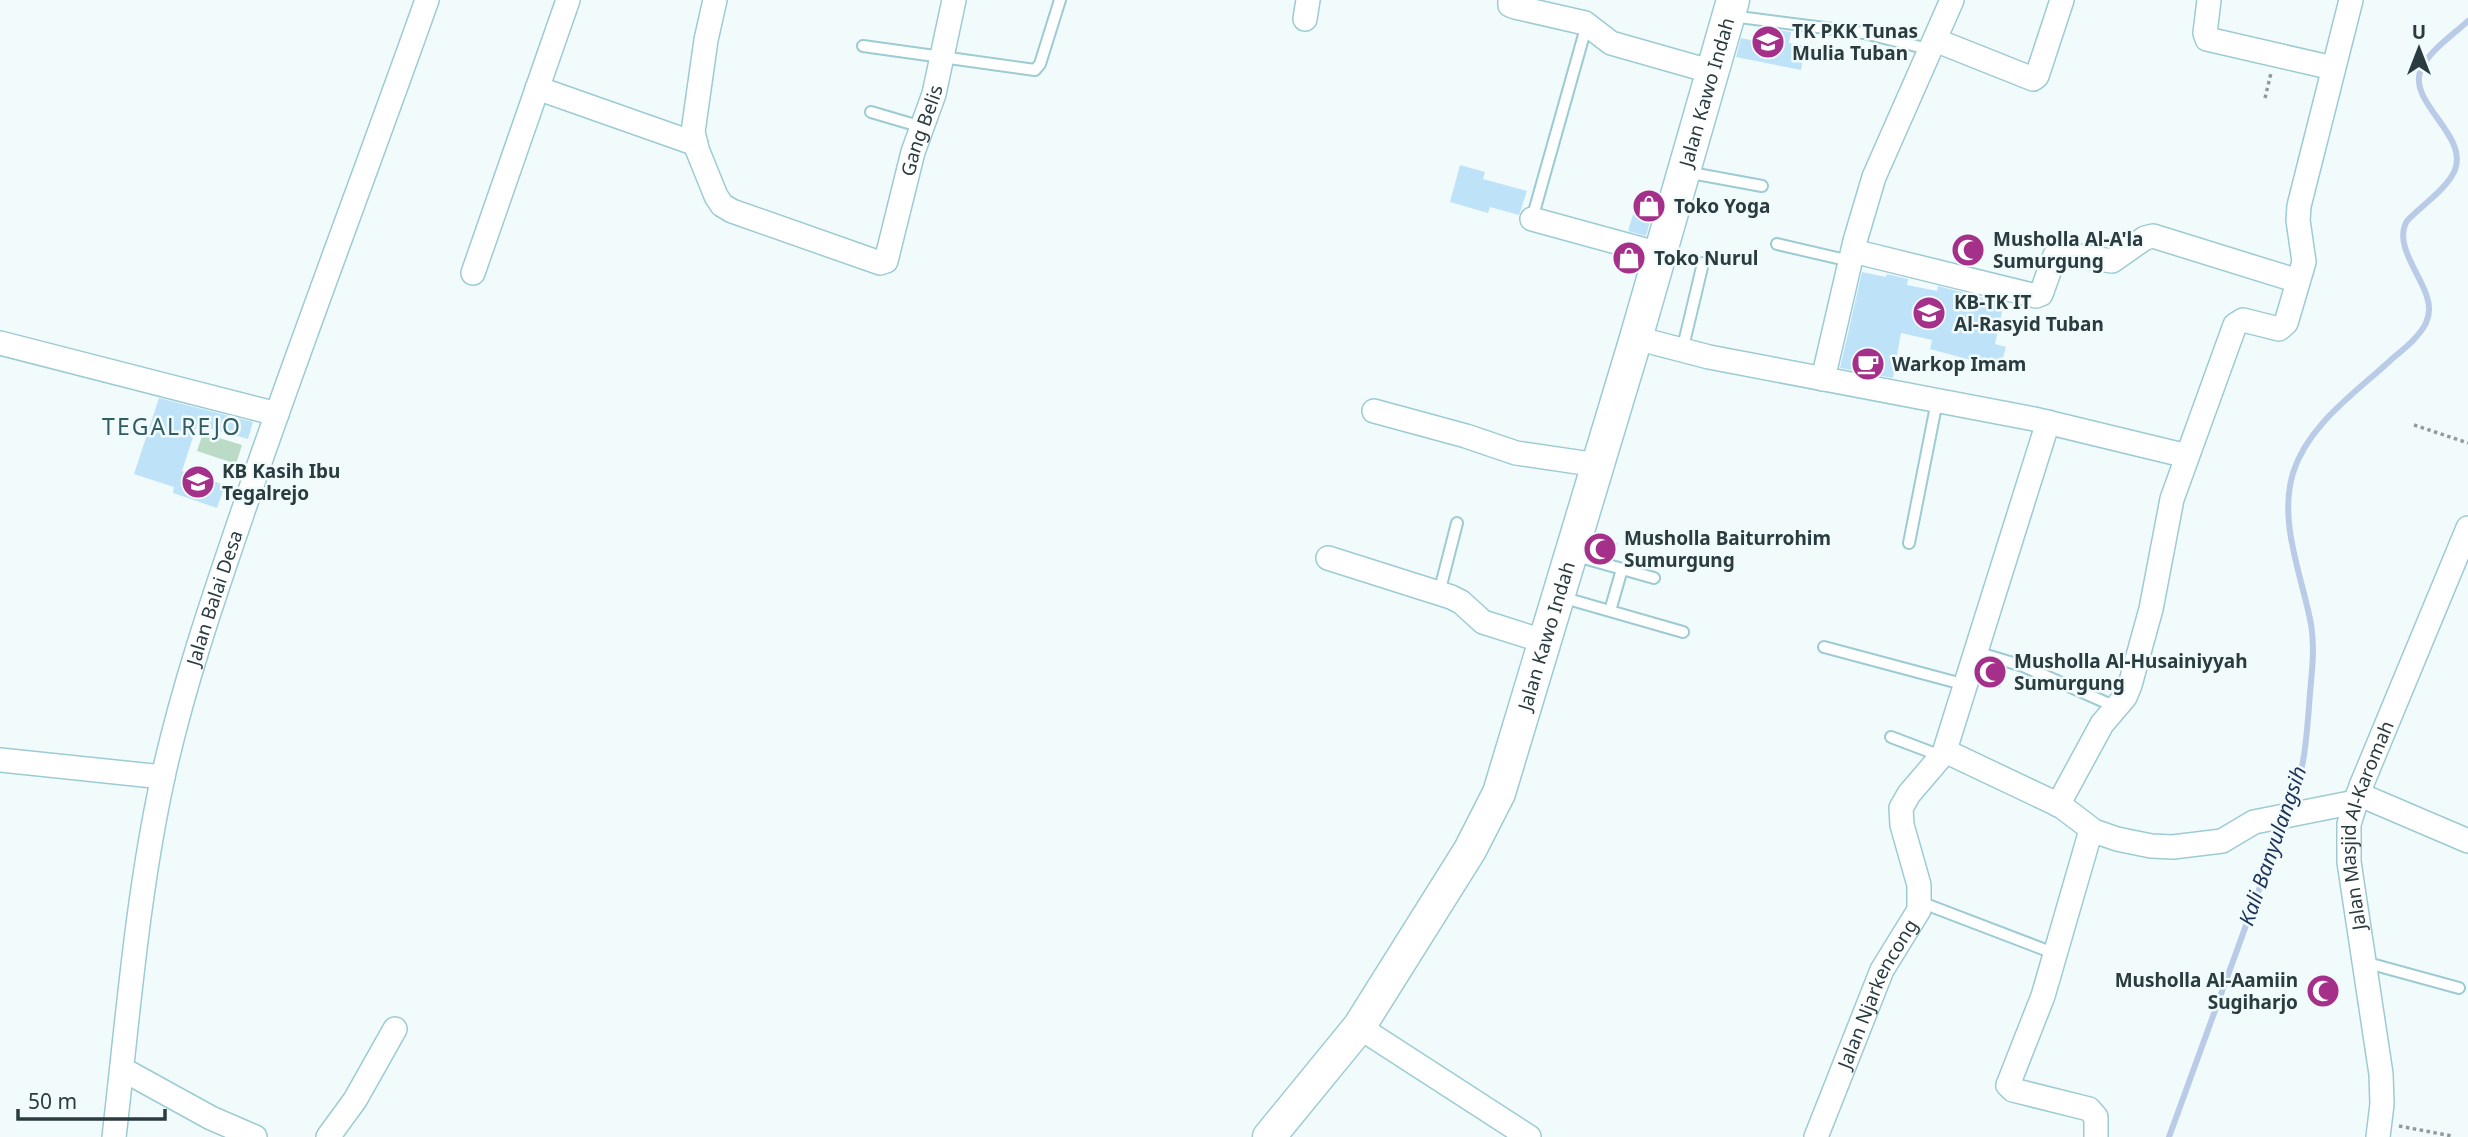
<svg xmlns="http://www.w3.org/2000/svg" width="2468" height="1137" font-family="'Noto Sans',sans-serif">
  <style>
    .green { fill: #bcdbc7 }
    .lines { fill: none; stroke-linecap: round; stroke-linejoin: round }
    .stream { stroke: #bacbe7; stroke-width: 6 }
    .building { fill: #bee3f9 }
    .lane-casing { stroke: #9dcbd3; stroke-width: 14 }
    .street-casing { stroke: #9dcbd3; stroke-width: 26 }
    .secondary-casing { stroke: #9dcbd3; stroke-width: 35 }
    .path { stroke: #8f9c9f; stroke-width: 3.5; stroke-dasharray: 3.5 3.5; stroke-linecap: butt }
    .lane { stroke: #fff; stroke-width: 10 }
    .street { stroke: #fff; stroke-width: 23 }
    .secondary { stroke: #fff; stroke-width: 32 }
    .labels { text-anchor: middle; stroke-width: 5; stroke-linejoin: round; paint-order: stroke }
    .poi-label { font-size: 19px; font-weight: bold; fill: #2a3c40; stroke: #f2fbfc; text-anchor: start }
    .street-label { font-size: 19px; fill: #2a3c40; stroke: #f2fbfc }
    .water-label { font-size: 21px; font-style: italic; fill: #1d3359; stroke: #f2fbfc }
    .quarter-label { font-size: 23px; letter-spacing: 2px; fill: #315c63; stroke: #f2fbfc }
  </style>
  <rect width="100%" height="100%" fill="#f2fbfc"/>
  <path class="green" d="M203 433 242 445 236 464 197 451Z"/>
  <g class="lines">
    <path class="stream" d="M2290 808C2305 771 2307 733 2310 693 2312 671 2315 647 2311 624 2302 576 2278 522 2293 473 2308 424 2358 391 2393 358 2405 348 2419 337 2426 323 2430 314 2430 306 2427 297 2421 275 2393 244 2407 221 2422 205 2446 190 2455 170 2468 135 2410 104 2420 72 2427 52 2453 35 2468 21
      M2169 1137 2284 821"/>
  </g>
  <path class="building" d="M1767 28 1791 32 1789 43 1805 46 1801 70 1736 57 1741 38 1764 43Z
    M1460 165 1485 172 1483 179 1527 191 1519 215 1490 207 1488 213 1450 202Z
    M1639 195 1656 200 1646 236 1628 231Z
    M1962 238 1980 243 1973 266 1955 262Z
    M1862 272 1886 277 1887 274 1908 279 1907 285 1937 291 1938 286 2004 303 1995 344 2006 347 2000 368 1930 349 1932 340 1901 333 1893 378 1840 368Z
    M159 398 253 422 248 439 197 425 182 471 225 485 217 508 173 493 174 487 134 474Z
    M1595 537 1618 543 1614 558 1591 552Z
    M1987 663 2005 669 2000 688 1981 682Z
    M2313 981 2335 982 2334 1002 2312 1001Z"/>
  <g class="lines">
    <defs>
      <path id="lane" d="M1731 16 1864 33 1932 50
        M863 46 1035 70 1040 64 1060 0
        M871 112 922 127
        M1686 172 1762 186
        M1532 219 1587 24
        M1777 244 1850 261
        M1682 351 1703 263
        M1909 543 1937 401
        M1573 555 1654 578
        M1439 593 1457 523
        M1561 597 1683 632
        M1610 611 1622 569
        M1824 647 1966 685
        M1976 652 2023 666 2116 707
        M1891 737 1941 756
        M1920 902 2056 954
        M2364 962 2459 988"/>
      <g id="street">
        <path id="s1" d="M715 0 706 40 693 132 697 149 716 196 722 205 732 211 880 263 886 261 913 152 934 94 954 0"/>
        <path d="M1510 0V5L1515 7 1585 23 1611 43 1713 72"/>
        <path d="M2209 0 2205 33 2207 39 2333 68"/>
        <path d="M1305 19 1308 0"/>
        <path d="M1935 40 2033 79 2037 76 2062 0"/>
        <path d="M537 88 696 144"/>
        <path d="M1532 219 1660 254"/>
        <path d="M1853 251 2036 296 2041 294 2055 255 2058 253 2112 261 2145 238 2153 236 2298 281"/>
        <path d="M473 273 568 0"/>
        <path d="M1636 338 1709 357 2034 419 2187 456"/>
        <path d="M0 343 277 414"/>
        <path d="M1823 379 1855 241 1874 177 1952 0"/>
        <path d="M1374 411 1466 436 1516 453 1598 465"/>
        <path d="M1328 558 1451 597 1461 602 1483 622 1546 642"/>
        <path d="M1945 751 2061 806 2094 831 2117 839 2151 846 2173 847 2222 841 2254 822 2355 802"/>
        <path d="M0 760 163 777"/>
        <path d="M2358 794 2468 841"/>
        <path d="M2058 805 2102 724 2125 697 2130 685 2151 609 2172 499 2235 325 2243 320 2279 329 2286 323 2304 262 2298 220 2299 206 2351 0"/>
        <path d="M2091 830 2043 996 2008 1085 2013 1090 2089 1109 2096 1117V1137"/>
        <path d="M1359 1027 1529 1137"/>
        <path d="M122 1069 211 1118 255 1137"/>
        <path id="s2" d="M114 1137C128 1017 137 896 163 777 185 677 220 579 253 482 309 320 370 161 427 0"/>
        <path d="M328 1137 355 1100 395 1029"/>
        <path id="s3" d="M1816 1137 1882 970 1919 910V885L1902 825 1901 808 1909 794 1944 753 2048 422"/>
        <path id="s4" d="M2378 1137 2382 1104 2381 1074 2349 862V824L2361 786 2468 528"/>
      </g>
      <g id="secondary">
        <path id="s5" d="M1269 1137 1359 1027 1470 850 1499 793 1636 338 1733 0"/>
      </g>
    </defs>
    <use href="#lane" class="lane-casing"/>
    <use href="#street" class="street-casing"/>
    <use href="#secondary" class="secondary-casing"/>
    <path class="path" d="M2265 98 2271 73
      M2414 425 2468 443
      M2399 1126 2452 1136"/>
    <use href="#lane" class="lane"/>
    <use href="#street" class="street"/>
    <use href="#secondary" class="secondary"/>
  </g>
  <defs>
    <symbol id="school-disc" viewBox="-11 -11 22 22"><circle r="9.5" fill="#a4308a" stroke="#f2fbfc"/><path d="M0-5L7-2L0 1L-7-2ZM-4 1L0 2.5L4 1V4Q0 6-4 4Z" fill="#fff"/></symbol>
    <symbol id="shop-disc" viewBox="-11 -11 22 22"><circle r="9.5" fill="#a4308a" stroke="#f2fbfc"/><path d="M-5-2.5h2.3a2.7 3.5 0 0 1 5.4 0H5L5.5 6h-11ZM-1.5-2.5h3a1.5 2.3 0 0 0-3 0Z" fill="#fff"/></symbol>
    <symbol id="mosque-disc" viewBox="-11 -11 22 22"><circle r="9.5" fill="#a4308a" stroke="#f2fbfc"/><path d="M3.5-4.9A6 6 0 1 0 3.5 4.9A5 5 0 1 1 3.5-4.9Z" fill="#fff"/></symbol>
    <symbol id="cafe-disc" viewBox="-11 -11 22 22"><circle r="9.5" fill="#a4308a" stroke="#f2fbfc"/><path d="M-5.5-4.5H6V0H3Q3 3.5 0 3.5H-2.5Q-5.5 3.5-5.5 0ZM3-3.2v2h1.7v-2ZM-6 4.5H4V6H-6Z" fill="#fff"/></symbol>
  </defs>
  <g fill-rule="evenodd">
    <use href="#school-disc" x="1749" y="23" width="38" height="38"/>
    <use href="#shop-disc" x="1630" y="187" width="38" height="38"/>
    <use href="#mosque-disc" x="1949" y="231" width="38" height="38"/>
    <use href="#shop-disc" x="1610" y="239" width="38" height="38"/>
    <use href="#school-disc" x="1910" y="294" width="38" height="38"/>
    <use href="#cafe-disc" x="1849" y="345" width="38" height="38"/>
    <use href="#school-disc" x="179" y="463" width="38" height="38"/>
    <use href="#mosque-disc" x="1581" y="530" width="38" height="38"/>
    <use href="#mosque-disc" x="1971" y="653" width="38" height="38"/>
    <use href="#mosque-disc" x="2304" y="972" width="38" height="38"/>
  </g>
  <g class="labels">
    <g class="poi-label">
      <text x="1792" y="38">TK PKK Tunas<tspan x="1792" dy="22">Mulia Tuban</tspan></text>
      <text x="1674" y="213">Toko Yoga</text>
      <text x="1993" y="246">Musholla Al-A'la<tspan x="1993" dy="22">Sumurgung</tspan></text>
      <text x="1654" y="265">Toko Nurul</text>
      <text x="1954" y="309">KB-TK IT<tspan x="1954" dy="22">Al-Rasyid Tuban</tspan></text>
      <text x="1892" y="371">Warkop Imam</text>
      <text x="222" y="478">KB Kasih Ibu<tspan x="222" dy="22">Tegalrejo</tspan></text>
      <text x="1624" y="545">Musholla Baiturrohim<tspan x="1624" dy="22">Sumurgung</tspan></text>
      <text x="2014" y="668">Musholla Al-Husainiyyah<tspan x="2014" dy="22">Sumurgung</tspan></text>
      <text x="2298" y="987" text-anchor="end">Musholla Al-Aamiin<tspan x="2298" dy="22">Sugiharjo</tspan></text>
    </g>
    <g class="street-label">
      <text dy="7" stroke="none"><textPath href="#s5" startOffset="1146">Jalan Kawo Indah</textPath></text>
      <text dy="7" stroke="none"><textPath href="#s1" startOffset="523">Gang Belis</textPath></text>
      <text dy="7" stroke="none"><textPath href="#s2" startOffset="550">Jalan Balai Desa</textPath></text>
      <text dy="7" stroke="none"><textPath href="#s5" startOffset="579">Jalan Kawo Indah</textPath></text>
      <text dy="7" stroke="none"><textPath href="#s4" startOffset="317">Jalan Masjid Al-Karomah</textPath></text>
      <text dy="7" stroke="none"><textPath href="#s3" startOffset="156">Jalan Njarkencong</textPath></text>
    </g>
    <g class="water-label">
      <text transform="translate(2273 846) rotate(-71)" y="7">Kali Banyulangsih</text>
    </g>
    <g class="quarter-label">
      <text x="172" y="435">TEGALREJO</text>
    </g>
  </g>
  <g transform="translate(2419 49)" stroke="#f2fbfc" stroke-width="5" paint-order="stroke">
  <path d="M0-5L12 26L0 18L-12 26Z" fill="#2a3c40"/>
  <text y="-10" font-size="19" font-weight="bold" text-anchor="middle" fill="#2a3c40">U</text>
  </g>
  <path d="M18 1109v10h147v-10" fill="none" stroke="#2a3c40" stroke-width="3.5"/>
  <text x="28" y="1109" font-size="21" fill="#2a3c40" stroke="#f2fbfc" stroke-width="5" paint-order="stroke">50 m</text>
</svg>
